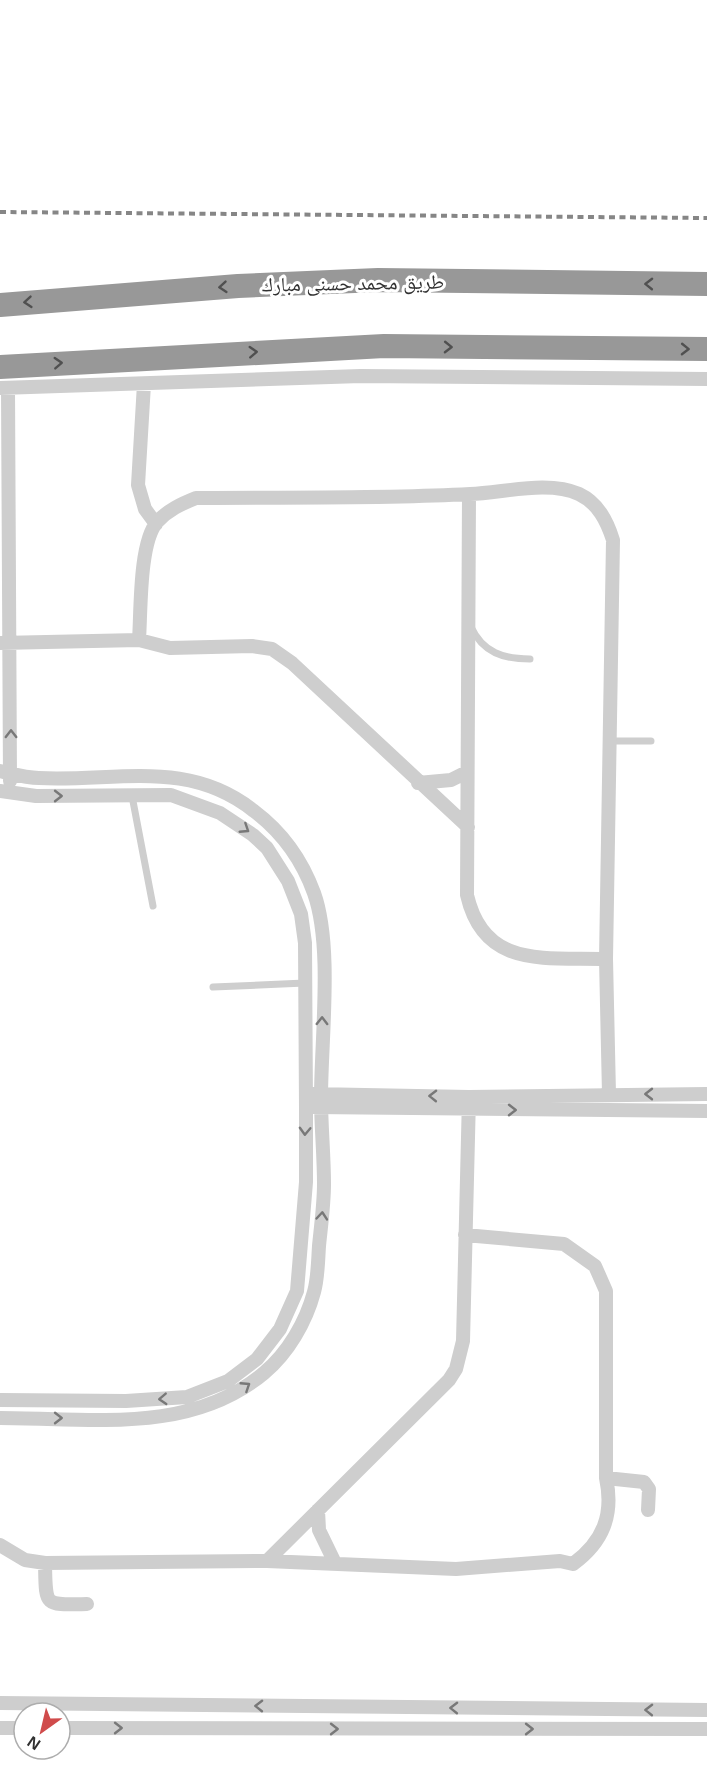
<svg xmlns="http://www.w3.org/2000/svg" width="707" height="1773" font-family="Helvetica,'Noto Naskh Arabic',sans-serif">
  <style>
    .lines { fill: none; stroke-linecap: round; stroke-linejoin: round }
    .lane { stroke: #cecece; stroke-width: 7 }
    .street { stroke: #cecece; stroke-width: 14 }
    .highway { stroke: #989898; stroke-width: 24 }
    .rail { stroke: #868686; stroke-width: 4; stroke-dasharray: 6 4.5; stroke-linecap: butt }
    .oneway { stroke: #505050 }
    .oneway2 { stroke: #787878 }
    .labels { text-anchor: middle; stroke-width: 6; stroke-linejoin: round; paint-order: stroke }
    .street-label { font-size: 20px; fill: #313131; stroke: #fff }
  </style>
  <rect width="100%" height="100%" fill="#fff"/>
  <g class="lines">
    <path class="lane" d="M471 627C483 653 504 659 530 659
      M610 741H651
      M132 796 153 906
      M213 987 305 983"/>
    <path class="street" d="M144 384 138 485 145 509 156 524
      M0 388 361 376 707 379
      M8 388 10 781
      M469 495 467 895C484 969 545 957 606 959
      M139 640C141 612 139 543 157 522 168 510 181 504 196 498 287 497 379 499 470 494 503 493 548 480 579 494 598 503 607 521 613 540L606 959 609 1094
      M0 643 139 640 170 648 252 646 272 649 292 663 468 827
      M0 771C13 774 26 778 39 778 116 782 188 758 254 811 282 832 302 860 314 893 333 946 321 1039 321 1098 321 1126 324 1155 324 1184 324 1204 321 1226 319 1246 318 1261 318 1278 314 1292 306 1322 288 1353 264 1373 190 1435 89 1418 0 1418
      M418 783 451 780 467 772
      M0 791 36 796 171 795 220 813 253 835 267 848 288 881 301 914 305 943 306 1107V1182L297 1291 280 1329 257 1359 228 1381 187 1397 126 1401 0 1400
      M313 1094 469 1097 707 1094
      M314 1107 707 1111
      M606 1478 644 1482 649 1489 648 1510
      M318 1510 319 1530 335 1563
      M0 1545 25 1560 45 1563 267 1561 456 1569 560 1561 573 1564C603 1542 614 1515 606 1478V1291L595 1266 564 1244 465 1235
      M267 1561 449 1380 456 1369 463 1341 469 1097
      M45 1563C46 1607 43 1605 87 1604
      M0 1703 707 1710
      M0 1728H24
      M60 1728 707 1729"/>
    <path class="highway" d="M0 305 238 286 378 280 707 284
      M0 367 384 346 707 349"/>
    <path class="rail" d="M0 212 707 218"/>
  </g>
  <defs><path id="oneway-chevron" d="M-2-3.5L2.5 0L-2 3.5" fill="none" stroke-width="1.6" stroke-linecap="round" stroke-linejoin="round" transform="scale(1.5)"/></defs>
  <g class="oneway">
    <use href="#oneway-chevron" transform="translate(649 284) rotate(-179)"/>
    <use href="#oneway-chevron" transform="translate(223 287) rotate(175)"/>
    <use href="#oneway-chevron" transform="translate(28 302) rotate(175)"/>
    <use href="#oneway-chevron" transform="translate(448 347) rotate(1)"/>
    <use href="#oneway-chevron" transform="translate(685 349) rotate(1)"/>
    <use href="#oneway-chevron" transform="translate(253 352) rotate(-3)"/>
    <use href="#oneway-chevron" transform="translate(58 363) rotate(-3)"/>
  </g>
  <g class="oneway2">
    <use href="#oneway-chevron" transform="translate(11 734) rotate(-90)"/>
    <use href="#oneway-chevron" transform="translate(58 796)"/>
    <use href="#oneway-chevron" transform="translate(245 829) rotate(33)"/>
    <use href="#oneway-chevron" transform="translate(322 1021) rotate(-89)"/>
    <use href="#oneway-chevron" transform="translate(649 1094) rotate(-180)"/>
    <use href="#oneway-chevron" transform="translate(433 1096) rotate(-179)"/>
    <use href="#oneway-chevron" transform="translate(512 1110)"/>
    <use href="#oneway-chevron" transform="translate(305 1131) rotate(92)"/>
    <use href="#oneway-chevron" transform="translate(322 1216) rotate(-85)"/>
    <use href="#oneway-chevron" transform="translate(246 1386) rotate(-33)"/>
    <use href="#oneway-chevron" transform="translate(163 1399) rotate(177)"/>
    <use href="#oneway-chevron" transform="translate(58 1418)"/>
    <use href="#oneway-chevron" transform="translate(259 1706) rotate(-179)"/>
    <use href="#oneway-chevron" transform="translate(454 1708) rotate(-179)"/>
    <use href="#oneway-chevron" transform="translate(649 1710) rotate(-179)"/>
    <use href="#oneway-chevron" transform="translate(118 1728)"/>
    <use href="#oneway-chevron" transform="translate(334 1729)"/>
    <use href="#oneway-chevron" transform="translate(529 1729)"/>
  </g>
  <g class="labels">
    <g class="street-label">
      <text transform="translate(353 283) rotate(-1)" y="7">طريق محمد حسنى مبارك</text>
    </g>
  </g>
  <g transform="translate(42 1731) rotate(214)"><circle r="28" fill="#ffffff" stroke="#adadad" stroke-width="1.5"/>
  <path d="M0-4.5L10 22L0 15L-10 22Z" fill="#d04b4b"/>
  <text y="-9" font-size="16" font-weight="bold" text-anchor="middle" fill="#313131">N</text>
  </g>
</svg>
